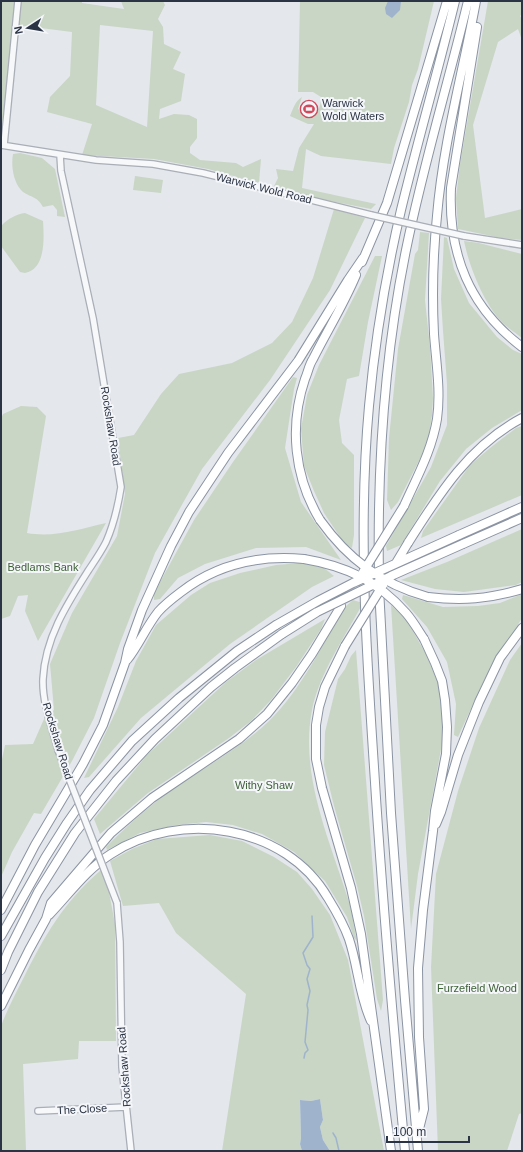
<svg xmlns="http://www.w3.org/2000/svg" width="523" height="1152" font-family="Arial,sans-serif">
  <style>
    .green { fill: #c9d6c5; fill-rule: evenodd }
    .water { fill: #9fb4cc }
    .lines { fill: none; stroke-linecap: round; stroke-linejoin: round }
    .stream { stroke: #9fb4cc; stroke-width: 1.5 }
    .minor-casing { stroke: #a9aeb7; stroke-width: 8 }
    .highway-casing { stroke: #8b94a3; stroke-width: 10 }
    .minor { stroke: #f7f8fa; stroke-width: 5.5 }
    .highway { stroke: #fff; stroke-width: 8 }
    .minor-bridge-casing { stroke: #a9aeb7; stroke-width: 8; stroke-linecap: butt }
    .highway-bridge-casing { stroke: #8b94a3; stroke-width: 10; stroke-linecap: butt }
    .minor-bridge { stroke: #f7f8fa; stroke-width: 5.5 }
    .highway-bridge { stroke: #fff; stroke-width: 8 }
    .labels { text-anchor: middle; stroke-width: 4; stroke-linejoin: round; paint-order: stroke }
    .poi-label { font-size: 11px; fill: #2b3445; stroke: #f4f6f9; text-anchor: start }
    .street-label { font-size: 11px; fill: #2b3445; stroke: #f4f6f9 }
    .park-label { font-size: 11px; fill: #3f6138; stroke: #f4f6f9 }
  </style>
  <rect width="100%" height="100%" fill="#e4e7ec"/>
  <path class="green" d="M5 1H15L1 139V2Z
    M19 1H82V3L124 9 121 1H163L165 5 158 19 163 27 164 44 181 52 173 69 185 74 181 101 160 109 159 119 174 114 189 115 197 119V138L190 147V153L200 160 236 163 243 167 261 159 259 183 208 169 154 159 82 155 92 124 47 112 50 97 70 76 72 32 17 25ZM100 25 153 31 147 127 96 105Z
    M300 1H434L418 69 412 85 409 102 394 148 391 164 321 156 306 149 302 188 376 204 371 209 320 199 274 186 278 178 276 169 293 171 299 148 314 124H308L290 116C293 109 295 101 302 97L298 109 311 116C319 113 321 105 321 97L313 92H298Z
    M488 1H522V14L520 16 522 19V40L518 29 498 42 473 125 485 218 522 209V240L501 238 458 229 456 198 460 164Z
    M20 153 42 158 55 169 65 217 57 216V210L53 205 43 207C37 195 29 198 21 190 13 181 11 165 13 154Z
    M135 176 163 180 161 193 133 190Z
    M334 209 365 218 330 290 270 380 202 469 155 553 120 643 94 718 72 761 41 814 34 813 12 852 1 877V764L5 745 33 744 44 719 54 710 50 664 72 613 117 536 125 494 118 438 134 435 161 394 179 374 232 363 272 343 292 322 313 278Z
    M25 213 43 221C44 238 46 269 25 273L20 272 1 246 2 225C8 219 16 214 25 213Z
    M420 232 429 233 425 300 430 347 433 398 432 415 428 443 398 502 391 510 387 500 389 438 398 349 415 254 418 250Z
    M444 237 447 238 454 269 469 303 497 337 513 350 522 354V410L492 428 466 449 440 481 401 545 387 551 386 546 431 467 447 425V384L443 331 441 299Z
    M464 241 479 243 522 254V338C515 332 506 327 500 320 483 301 469 266 464 241Z
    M375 256H382L368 322 359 376 347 379 339 420 342 443 354 455V535L352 548 344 543 324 513 314 491 304 466 301 429 307 395 319 365Z
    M293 377 297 378 294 389 285 448 301 502 341 560 306 547 256 548 205 564 178 578 160 599 154 600V593L194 520 233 462Z
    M21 406 37 407 46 416 27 533C54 538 80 529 106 523L38 641 25 611 28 595 18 596 10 616 1 619V419L3 414Z
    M522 426V495L421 538 423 531 470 465 490 448 516 428Z
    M522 529V582L516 585 464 592 435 589 401 580 447 562Z
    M301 563 324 568 334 576 312 587 230 644 141 718 89 777 84 778 118 707 136 661 156 625 191 595 210 583 240 573 276 565Z
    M522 594V618L485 678 458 737 454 735 456 704 447 662 427 627 402 599 403 595 443 607 478 606 500 603Z
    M353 600 363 603C346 635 319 674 312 710 299 776 331 843 350 905 353 916 354 929 357 941L354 938 347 917 325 881 294 852 262 834 233 825 206 822 177 825 140 833 107 850 106 847C128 825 151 804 177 786 208 765 242 747 269 721 301 690 322 645 345 607Z
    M391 605 406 619 426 654 438 683 443 715 442 744 418 874 411 929Z
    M325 619 321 629 296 667 271 700 251 721 229 738 148 793 100 834 94 819 147 755 226 682 256 660Z
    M522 643V1113L519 1114 507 1151H438L431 967 436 874 458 791 479 728 510 660Z
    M356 650 383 1000 381 1011 377 999 364 916 357 886 334 806 324 765 325 732 338 679 345 669 351 656Z
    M210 835 242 841 274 857 297 872 312 889 330 915 348 960 384 1151H330L323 1140 320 1127 323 1120 320 1099 311 1101 300 1100 301 1140 300 1144 302 1151H222L246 994 176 933 159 903 123 906 110 861 132 849 157 839Z
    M101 870 109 892 115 924 116 1041H79L78 1059 23 1064 26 1151H1V1026C7 1010 15 995 23 979 45 935 63 903 101 870Z"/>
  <path class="water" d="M388 1H401L400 10 392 18 386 14 385 8Z
    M320 1099 323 1120 320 1127 323 1140 330 1151H302L300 1144 301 1139 300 1100 311 1101Z"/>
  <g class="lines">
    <path class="stream" d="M304 1058 305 1053 308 1050 305 1042 308 1010 307 1005 310 991 307 979 310 969 307 965 303 953 313 937 312 916
      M333 1133 336 1138 339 1151"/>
    <defs>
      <path id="minor" d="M1 145 96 160 153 164 203 173 371 215
        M4 145 18 1
        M464 236 522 245
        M58 750C52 727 42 703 43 679 45 638 67 604 88 571 94 562 101 552 106 542 114 524 118 506 121 487L93 318 61 171 60 155
        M117 903 120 942 122 1067 131 1151
        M38 1111 126 1107"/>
      <path id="highway" d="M477 27 451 188C448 254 469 307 522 347
        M362 262 387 203 447 1
        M404 506C417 477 432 450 437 419 441 391 436 362 434 334 432 294 433 255 437 216 443 143 463 72 476 1
        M320 520C294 477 289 426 305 379 308 372 309 365 313 359 327 331 344 304 356 275
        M459 535 522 507
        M408 543C439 494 469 446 522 418
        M463 544 522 518
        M379 577C377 467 384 358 406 250 423 166 448 84 468 1
        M379 588 391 813 405 1000 418 1151
        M428 597C462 601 489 599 522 589
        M345 646 325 687 319 707 316 725V759L322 788 351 888 361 934 391 1151
        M127 660C139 645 146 627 158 612 165 604 173 598 181 592 217 564 260 555 304 559
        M436 824 441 812 458 755 479 702 500 658 522 628
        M1 910 35 845 83 764 103 725 125 663 128 649 142 610 171 546 189 512 228 453 298 361 348 280 363 258
        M49 915C69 894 87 869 111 854 180 809 286 825 328 898 336 911 344 925 349 939 358 966 359 995 371 1021
        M1 936 45 858 67 823 90 790 132 741 179 698 237 651 276 625
        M1 970 8 952 38 892 75 833 116 781 155 739 211 687 235 668 282 634
        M1 1006 29 950 46 919 51 903 111 833 152 798 239 739 267 714 292 683 312 654 341 606
        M419 1129 424 1109 419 1037 418 968 423 910 433 831 435 811 446 754 447 727 445 700 442 681 435 663 424 639
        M405 1151C393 1023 382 895 374 767 366 647 358 526 369 406 375 340 386 274 401 210 418 140 438 71 455 1"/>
    </defs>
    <use href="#minor" class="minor-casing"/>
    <use href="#highway" class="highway-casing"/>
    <use href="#minor" class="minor"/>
    <use href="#highway" class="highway"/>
    <defs>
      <path id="minor-bridge" d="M371 215 464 236
        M58 750 117 903"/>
      <path id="highway-bridge" d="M320 520C348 559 381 584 428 597
        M304 559C346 566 378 581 406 613 413 621 418 630 424 639
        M396 563 408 543
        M363 572 404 506
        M276 625 318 601 353 583 459 535
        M282 634 317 612 391 576 463 544
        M345 646 383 585"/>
    </defs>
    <use href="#minor-bridge" class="minor-bridge-casing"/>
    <use href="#highway-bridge" class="highway-bridge-casing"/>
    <use href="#minor-bridge" class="minor-bridge"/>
    <use href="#highway-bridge" class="highway-bridge"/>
  </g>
  <defs>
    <symbol id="stadium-ring" viewBox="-11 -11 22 22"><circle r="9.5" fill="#f4f6f9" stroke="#d1495b" stroke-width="1.5"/><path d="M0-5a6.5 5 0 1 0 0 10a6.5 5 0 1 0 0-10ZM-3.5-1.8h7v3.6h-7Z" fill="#d1495b"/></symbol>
  </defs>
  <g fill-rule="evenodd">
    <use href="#stadium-ring" x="299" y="99" width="20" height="20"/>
  </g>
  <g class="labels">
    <g class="poi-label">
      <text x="322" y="107">Warwick<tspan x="322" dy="13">Wold Waters</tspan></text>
    </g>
    <g class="street-label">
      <text transform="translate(264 188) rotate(14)" y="4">Warwick Wold Road</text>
      <text transform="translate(111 426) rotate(81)" y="4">Rockshaw Road</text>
      <text transform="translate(58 741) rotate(73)" y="4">Rockshaw Road</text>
      <text transform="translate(124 1067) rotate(-94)" y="4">Rockshaw Road</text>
      <text transform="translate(82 1109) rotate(-3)" y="4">The Close</text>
    </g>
    <g class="park-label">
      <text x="43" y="571">Bedlams Bank</text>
      <text x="264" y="789">Withy Shaw</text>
      <text x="477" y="992">Furzefield Wood</text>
    </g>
  </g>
  <rect width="523" height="1152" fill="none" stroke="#2b3445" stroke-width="4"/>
  <g transform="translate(28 28) rotate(258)" stroke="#f4f6f9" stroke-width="3" paint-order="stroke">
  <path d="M0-3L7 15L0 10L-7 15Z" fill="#2b3445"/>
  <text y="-6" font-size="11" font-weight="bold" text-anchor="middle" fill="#2b3445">N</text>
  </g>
  <path d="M387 1136v6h82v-6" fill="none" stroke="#2b3445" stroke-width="2"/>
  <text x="393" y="1136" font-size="12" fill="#2b3445" stroke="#f4f6f9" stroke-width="3" paint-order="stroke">100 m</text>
</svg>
